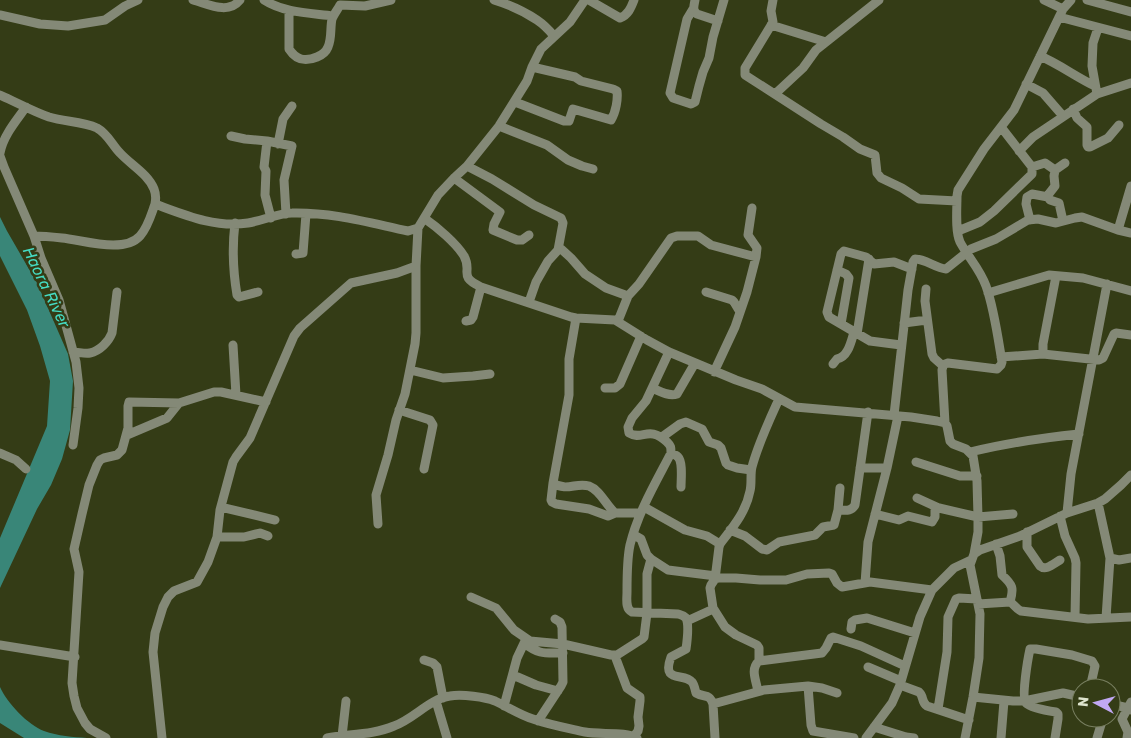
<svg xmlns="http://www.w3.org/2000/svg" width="1131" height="738" font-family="Rubik,sans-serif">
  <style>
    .water { fill: #398678 }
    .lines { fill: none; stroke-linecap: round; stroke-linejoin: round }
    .minor { stroke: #848977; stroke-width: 9 }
    .labels { text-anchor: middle; stroke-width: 5; stroke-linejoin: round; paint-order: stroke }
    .water-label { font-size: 16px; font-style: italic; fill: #45dbc3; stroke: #343c16 }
  </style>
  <rect width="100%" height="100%" fill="#343c16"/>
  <path class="water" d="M0 217 7 231 37 283 68 354 73 381 70 430 62 459 51 485 37 509 0 588V538L47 426 50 381 40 346 27 310 0 256Z
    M0 687C7 703 28 725 44 731 58 736 73 737 87 738H24L0 723Z"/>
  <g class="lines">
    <path class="minor" d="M193 0C208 4 228 15 240 0
      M264 0C284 13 310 13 333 16
      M494 0C507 4 525 12 537 20 543 24 549 30 554 36
      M589 0 620 18C628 15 631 8 634 0
      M695 0C694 6 692 10 697 14L718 21
      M773 0 771 11 773 22 745 68V75L821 124 843 137 860 149 875 155 877 173 881 178 902 188 919 199 957 201
      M1044 0 1063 9
      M1087 0 1131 12
      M693 9 687 19 670 93 673 98 691 104 695 102 699 86 703 72 709 58 713 37 724 0
      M289 10V49C296 60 305 62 317 57 322 55 326 52 328 47 332 38 330 28 332 19 334 14 338 9 340 5L365 6 391 0
      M0 15 40 24 68 26 105 20 125 6 138 0
      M1059 17 1131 36
      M771 25 826 42
      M1040 56C1059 64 1076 77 1095 86
      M1026 84 1043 93 1063 116
      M775 94 803 68 816 50 879 0
      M1097 94 1092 66 1093 43 1098 28
      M0 95C16 102 32 111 49 117 65 122 82 121 97 128 108 134 112 145 120 153 131 165 148 174 154 189 156 194 156 199 155 204 185 215 215 228 248 223 261 221 279 213 292 213 332 212 370 223 408 231L418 228 438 195 454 178 467 166 499 126 527 81 532 67 541 49 570 22 585 0
      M515 102 564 121H569L573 109 611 120C616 112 618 99 617 91L613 89 581 81 575 77 532 67
      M1073 109 1077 118 1087 127V145L1088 147H1090L1108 138 1119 125
      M499 126 547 145 568 160 582 166 593 169
      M231 136 245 139 267 141 264 167 266 171 265 195 271 218
      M267 141 292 146 284 180 286 214
      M278 144 283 119 292 106
      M1019 151 1033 137 1097 94 1131 83
      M0 153C3 136 16 121 26 107
      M0 156 4 167 34 236C43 236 53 237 62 238 83 240 124 254 140 236 148 227 151 215 155 204
      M467 166 492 179 534 205 561 218 563 223 558 250 548 261 536 282 529 302
      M1032 167 1045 163 1055 170
      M454 178 500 212 494 224 493 230 517 240H522L529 235
      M424 218C437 227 456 243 464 256 473 272 457 276 481 287L571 317 576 318 615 320 647 340 669 352 736 380 762 389 795 407 911 417 937 421 945 423 947 426 950 441 953 444 966 449 973 456 977 481 978 517V532L974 554
      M1030 220 1026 204 1027 197 1032 194 1048 197
      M1063 221 1059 203 1050 200 1048 197V195L1055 186 1054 176 1055 170 1065 163
      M235 223C232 247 233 271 237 295L239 297 258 292
      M1118 230 1131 186
      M958 231 980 222 994 211 1032 174V167L1001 127
      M34 236 41 258 59 300 76 362 79 388 78 408 73 445
      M559 247 571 258 585 274 606 288 628 296
      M296 254 303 253 306 214
      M837 270 846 274 849 278 841 324
      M926 289 925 301 932 354 934 358 943 366
      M706 292 732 300 734 302 740 312
      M988 293 1049 275 1083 278 1131 291
      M576 318 569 359V395L553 483C567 492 576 482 589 486 600 490 606 505 615 513H640
      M466 321 471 320 473 317 481 287
      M618 321 628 296 639 284 671 238 677 236H698L711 245 756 257
      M904 323 927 320
      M857 334 869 259
      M233 345 236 395
      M901 345 870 341 829 317 827 312 841 254 844 251 866 257 874 264 894 262 912 269
      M73 352C78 352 85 354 90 353 100 351 109 341 112 333L117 292
      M669 352 646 401 632 418 628 427 629 433C642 441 649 425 667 442 671 446 671 447 671 453 656 482 638 512 630 545 627 559 627 577 627 592 627 599 625 609 632 612L678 614C681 615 683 615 686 618 689 624 687 642 686 649L671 657C661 684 684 672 692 682 694 684 695 689 696 693 705 698 709 693 713 704L715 738
      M1043 354V344L1056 276
      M1001 357 1043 354 1099 360 1103 358 1114 334 1116 333 1131 335
      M833 364 837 359C848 357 851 342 854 332
      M410 370 443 378 473 376 490 374
      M714 372 735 327 747 292 756 257 757 248 748 235 752 208
      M605 388H615L620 384 641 336
      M652 388C659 391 669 397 677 394L695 363
      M399 410 430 420 433 425 424 469
      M894 415 908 290 913 262 915 259C926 259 935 268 946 269L971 249 996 239 1028 220 1038 219 1056 223 1075 218 1082 217 1118 230 1131 233
      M945 423 942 370C943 366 943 364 948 363L997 369 1001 365 1002 362C998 338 994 308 986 286 980 269 968 257 960 242 955 231 957 209 957 196L958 190 984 149 1014 110 1063 9 1071 0
      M127 435 167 418 179 403
      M662 437 680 424 686 422 702 429 709 442 718 445 721 448 726 463 728 465 737 468 751 470
      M970 452C1007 443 1041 438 1079 434
      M0 453 16 460 26 469
      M671 453C673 454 676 455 678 457 683 462 681 480 681 487
      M916 462 960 476H977
      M860 468H887
      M553 483 551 500 552 502 556 504 589 509 608 516 615 513
      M917 498 939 508 978 517 1013 514
      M1098 503 1110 558 1106 618
      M221 507 275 520
      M644 507 685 530 707 536 720 544
      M838 510C845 510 851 512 855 505L868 412
      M1067 513 1071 474 1107 284
      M875 514 899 520 908 516 932 522 935 517V507
      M1060 516 1065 536 1075 558 1076 563 1075 617
      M378 524 376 495 388 455 396 420 405 394 415 344 416 333V266L418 228
      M730 530 745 536 762 549 767 550 779 542 815 535 823 527 834 525 838 510 840 488
      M1027 532V547L1040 566C1046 571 1053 564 1060 560
      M634 535 641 539 647 555 651 559 668 570 716 576
      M217 537H244L260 533 268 536
      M996 544 1000 556 1002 575C1013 585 1014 588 1010 602
      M1110 558 1119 560 1131 558
      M715 579 719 547 720 544C733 527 746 512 750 491 752 483 750 475 752 467 758 444 769 421 779 399
      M865 583 868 542 887 468 898 416
      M471 597 496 608 514 630 530 641 563 644 611 655H617L642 639 644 637 647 613V574L651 559
      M978 604 1010 602C1014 604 1016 609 1021 611L1088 619 1131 617
      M713 608 725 627 736 635 757 645 759 648V661
      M687 621 711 610 713 608 710 588 711 585 715 579 719 578H736L760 580H786L807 574 829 573 832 574 837 583 842 587 870 582 932 590
      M851 629 852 622 855 620 867 618 915 633
      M524 643C539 655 545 653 563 653
      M0 645 75 657
      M615 656 627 688 640 697V701L638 717 639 726 638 731 634 736
      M424 660 433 663 437 667 443 698
      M868 667 901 681
      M513 675 536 685 558 691
      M900 685 919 692C924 696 921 702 927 706L969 720
      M808 686 811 725 813 731 854 738
      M758 691C756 680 750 669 759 661L822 653 826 648 831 638 833 637 861 646 905 666
      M973 697 1013 701H1024L1063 693 1081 697
      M436 701 447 738
      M713 704 764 690 808 686 822 688 837 693
      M1111 704 1128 708 1131 710
      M504 706 517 658 526 639
      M938 709 947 652 948 617 956 599 959 598 977 599
      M538 721 561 686 563 682 562 627 560 622 555 619
      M874 727 906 737 914 738
      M342 736 346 701
      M106 738 90 729 85 723 77 708 74 696 72 683 79 572 74 549 82 514 89 485 97 465 100 460 104 458 117 455 122 450 128 428V406L129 402 179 403 214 392H221L266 402
      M162 738 153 652 155 633 163 607 168 597 174 591 197 582 208 562 217 537 220 510 233 462 236 457 250 438 294 336 300 328 351 283 397 273 416 266
      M327 738C349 734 373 735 394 726 414 719 429 699 450 696 462 694 485 697 495 701 508 707 520 715 533 719 550 725 567 728 585 732 599 735 626 731 637 738
      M866 738 892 703 900 685 920 617 932 590 954 568 971 560
      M965 738 973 697 979 658 980 614 970 565 974 554 980 550 1020 536 1067 513 1098 503 1105 499 1121 485 1131 475
      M1001 738 1004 701
      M1055 738 1058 719V714L1056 712C1049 711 1031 708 1026 703 1021 698 1028 658 1030 649H1036L1072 655 1092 661 1095 666 1090 688
      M1097 738 1103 718
      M1127 738 1128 732 1122 719 1131 702"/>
  </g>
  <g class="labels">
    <g class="water-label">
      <text transform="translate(47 287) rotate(64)" y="6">Haora River</text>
    </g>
  </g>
  <g transform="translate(1096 703) rotate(276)"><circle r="24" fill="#343c16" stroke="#787f60"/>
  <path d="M0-4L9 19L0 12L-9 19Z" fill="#c1a8f3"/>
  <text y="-8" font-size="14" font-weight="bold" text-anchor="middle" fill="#dee4ce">N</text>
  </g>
</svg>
